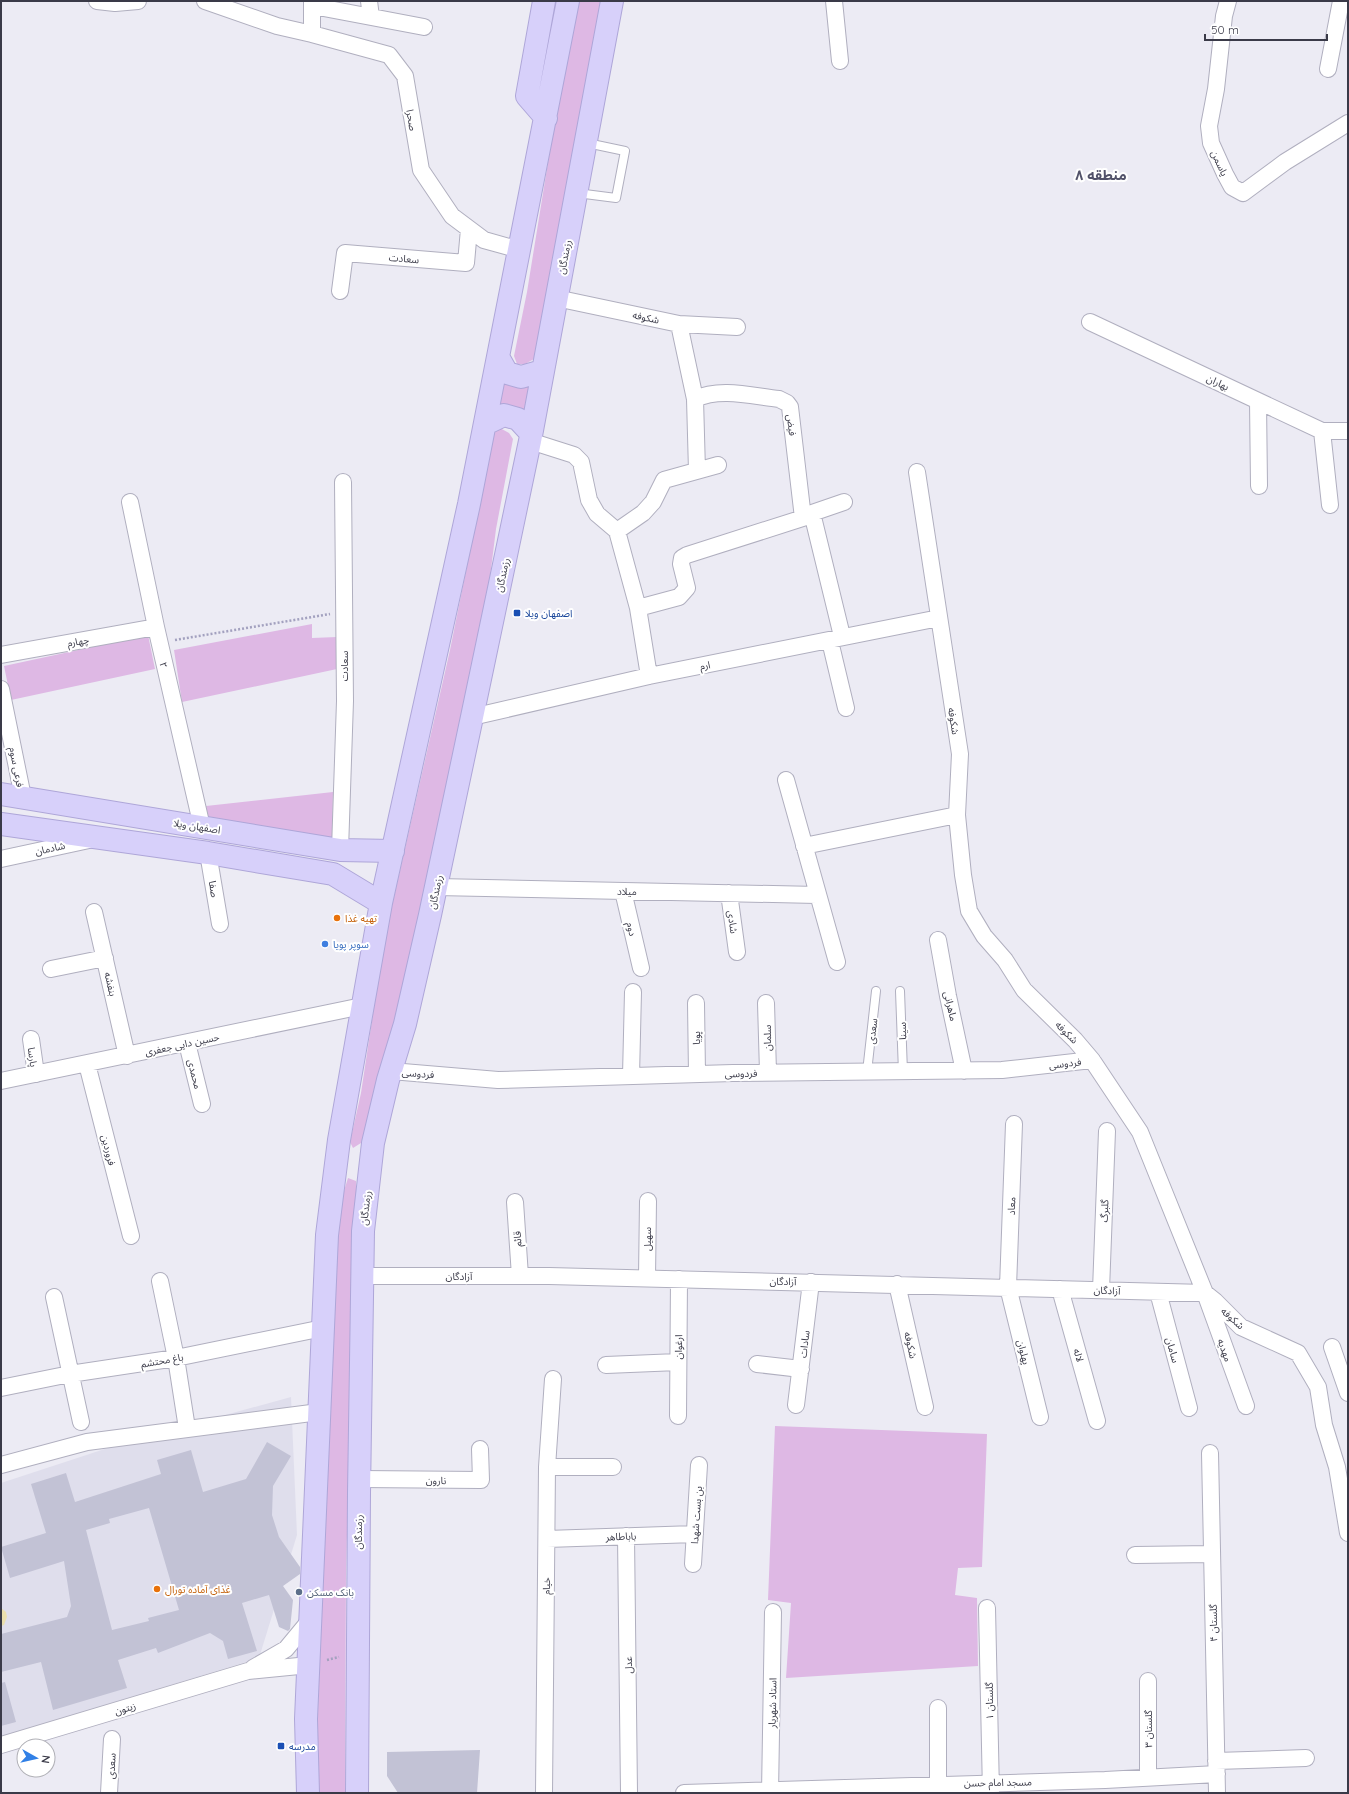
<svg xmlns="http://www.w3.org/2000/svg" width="1349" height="1794" font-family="Quicksand,'Noto Sans Arabic',sans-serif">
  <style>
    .residential { fill: #dfdeec }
    .green { fill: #deb8e4 }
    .water { fill: #eadfae }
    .building { fill: #c2c2d5; fill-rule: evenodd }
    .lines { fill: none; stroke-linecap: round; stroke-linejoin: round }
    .lane-casing { stroke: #b0afbf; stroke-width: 10 }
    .street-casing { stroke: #b0afbf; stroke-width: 18 }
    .secondary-casing { stroke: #aea6d8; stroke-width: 24 }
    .path { stroke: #a3a1bf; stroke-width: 2.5; stroke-dasharray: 2 2; stroke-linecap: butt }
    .lane { stroke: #fff; stroke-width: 8 }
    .street { stroke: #fff; stroke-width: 16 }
    .secondary { stroke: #d7d0fa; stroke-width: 22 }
    .transit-dot { fill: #1a4fb4; stroke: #fff; stroke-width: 1.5 }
    .food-dot { fill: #e8710a; stroke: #fff; stroke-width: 1.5 }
    .shop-dot { fill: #3f7fe0; stroke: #fff; stroke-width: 1.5 }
    .service-dot { fill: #5c6f8a; stroke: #fff; stroke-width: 1.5 }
    .labels { text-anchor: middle; stroke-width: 4; stroke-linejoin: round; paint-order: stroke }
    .street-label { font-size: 10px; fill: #3a3a48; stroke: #fff }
    .transit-label { font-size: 10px; fill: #164399; stroke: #fff; text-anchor: start }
    .food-label { font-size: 10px; fill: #c56008; stroke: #fff; text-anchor: start }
    .shop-label { font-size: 10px; fill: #366cbe; stroke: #fff; text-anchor: start }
    .service-label { font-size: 10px; fill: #4e5e75; stroke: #fff; text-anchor: start }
    .district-label { font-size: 14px; font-weight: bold; fill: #52526a; stroke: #fff }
  </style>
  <rect width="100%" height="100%" fill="#ecebf4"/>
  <path class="residential" d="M291 1397 297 1535 259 1658 1 1737V1483L120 1444Z"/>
  <path class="green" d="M578 1H602L559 237 534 359 525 364H517L514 356 527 292 550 150Z
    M501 375 531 385 525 420 494 415Z
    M500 428 509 433 513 439 496 529 487 601 443 809 390 1043 361 1143 353 1148 350 1142 361 1093 384 941 450 650 494 433Z
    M312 624V638L337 637V669L182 702 174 650Z
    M148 635 155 669 11 700 4 666Z
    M333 792 332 840 209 821 206 806Z
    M348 1178 356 1181V1198L346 1572 345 1793H317C319 1647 320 1501 329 1356 332 1298 329 1234 348 1178Z
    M775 1426 987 1434 982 1567 958 1568 955 1595 977 1598 978 1666 786 1678 791 1603 768 1600Z"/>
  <path class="water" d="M1 1608 6 1612 7 1617 4 1625 1 1626Z"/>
  <path class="building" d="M267 1442 291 1456 273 1486 272 1515 279 1537 300 1567V1574L283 1586 293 1600 290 1629 288 1631 279 1627 269 1595 242 1603 257 1651 228 1659 223 1641 210 1633 158 1653 156 1648 118 1660 127 1688 53 1710 41 1662 1 1672V1634L67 1617 71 1606 64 1561 10 1578 1 1547 46 1533 31 1484 66 1473 75 1502 161 1474 157 1460 191 1450 203 1492 246 1479ZM149 1508 179 1610 148 1618 149 1621 112 1630 86 1530 110 1523 109 1519Z
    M5 1682 16 1722 1 1726V1683Z
    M480 1750 477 1793H398L387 1776V1752Z"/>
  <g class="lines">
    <defs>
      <path id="lane" d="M577 193 616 198 625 151 587 143
        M900 991 903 1072
        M867 1072 876 991"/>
      <path id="street" d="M97 1 115 3 138 1
        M205 1 277 26 312 34
        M312 1V34L389 55 405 76 421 170 452 216 484 240 520 250
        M369 1 371 17
        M834 1 840 61
        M1228 1 1224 16 1216 89 1209 126 1211 143 1225 174 1232 187 1243 193 1285 162 1348 123
        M313 6 424 27
        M1328 69 1341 1
        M340 291 345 253 466 263 469 229
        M556 298 679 324 737 327
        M1090 322 1322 431H1348
        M679 324 695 399
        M1258 401 1259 486
        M1322 431 1330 505
        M530 441 574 455 581 462 589 500 597 514 617 531 643 513 653 502 664 480 718 465
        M697 471 695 399C720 387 752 396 779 399L787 403 790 407 803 518
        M917 472 960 754 957 815 963 875 969 911 984 936 1005 960 1024 990 1075 1040 1092 1060 1140 1132 1205 1293 1215 1301 1241 1327 1298 1353 1318 1387 1324 1425 1337 1467 1348 1533
        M130 502 156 627 202 827
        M812 513 842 636
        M617 531 638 608 649 676
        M638 608 679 597 687 588 681 564 682 558 687 555 803 518 812 513 844 502
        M830 641 846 708
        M1 655 156 627
        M1 689 23 797
        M472 717 649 676 939 618
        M786 780 837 962
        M804 846 957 815
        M340 850 345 701 343 482
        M208 853 220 924
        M1 859 89 840
        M436 887 817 895
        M623 891 641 968
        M729 893 737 952
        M94 912 127 1056
        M938 940 948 996 964 1071
        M51 969 105 958
        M696 1003 697 1074
        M766 1003 768 1072
        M31 1039 36 1074
        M187 1043 202 1104
        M87 1064 131 1236
        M391 1071 498 1080 733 1073 1002 1070 1092 1060
        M631 1076 633 992
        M1 1081 362 1006
        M1014 1124 1008 1287 1040 1417
        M515 1202 520 1276
        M362 1276H549L1205 1293 1246 1406
        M647 1278 648 1201
        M160 1281 176 1358 186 1422
        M897 1284 925 1407
        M1060 1289 1097 1421
        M1101 1290 1107 1131
        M1158 1292 1189 1408
        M54 1297 81 1422
        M1332 1347 1348 1393
        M757 1364 801 1369
        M606 1365 678 1362
        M1 1388 70 1374 176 1358 323 1328
        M796 1405 811 1282
        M678 1416 679 1279
        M1210 1453 1217 1793
        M1 1465 87 1442 319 1412
        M547 1467H613
        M359 1479 481 1480 480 1449
        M626 1536 629 1793
        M547 1539 695 1534
        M1135 1555 1212 1554
        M693 1564 699 1465
        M987 1608 991 1792
        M253 1668 286 1649 310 1620
        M938 1708V1784
        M1 1745 248 1671 309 1665
        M1216 1761 1306 1758
        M1148 1778V1681
        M109 1793 112 1739
        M544 1793 547 1467 553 1379
        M684 1793 1105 1780 1217 1774
        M770 1793 773 1612"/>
      <path id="secondary" d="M544 1 527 96 546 118
        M498 357 507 373 521 377 542 371
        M485 424 504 415 518 419 530 432
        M1 794 340 850 393 851
        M1 824 208 853 333 874 381 903
        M308 1793 306 1719 327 1235 339 1140 381 903 469 504 568 1
        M357 1793 359 1493 363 1231 373 1143 388 1080 405 1024 430 915 472 717 530 441 612 1"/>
    </defs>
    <use href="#lane" class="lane-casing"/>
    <use href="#street" class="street-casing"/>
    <use href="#secondary" class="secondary-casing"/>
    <path class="path" d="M175 640 330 614
      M327 1660 339 1657"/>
    <use href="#lane" class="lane"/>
    <use href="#street" class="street"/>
    <use href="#secondary" class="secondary"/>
  </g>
  <g class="transit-dot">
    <rect x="513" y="609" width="8" height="8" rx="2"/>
    <rect x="277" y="1742" width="8" height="8" rx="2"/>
  </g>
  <g class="food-dot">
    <circle cx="337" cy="918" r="4"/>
    <circle cx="157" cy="1589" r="4"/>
  </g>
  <circle class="shop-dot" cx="325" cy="944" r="4"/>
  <circle class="service-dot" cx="299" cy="1592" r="4"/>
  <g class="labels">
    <g class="street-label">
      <text transform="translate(412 120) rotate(80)" y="4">صحرا</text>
      <text transform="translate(1220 163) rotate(65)" y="4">یاسمن</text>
      <text transform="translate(564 257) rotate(-79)" y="4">رزمندگان</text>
      <text transform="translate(404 258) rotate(5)" y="4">سعادت</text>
      <text transform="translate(646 317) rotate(12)" y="4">شکوفه</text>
      <text transform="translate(1218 382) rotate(25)" y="4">بهاران</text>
      <text transform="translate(792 425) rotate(83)" y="4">فیض</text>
      <text transform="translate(502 575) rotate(-78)" y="4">رزمندگان</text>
      <text transform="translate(78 641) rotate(-10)" y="4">چهارم</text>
      <text transform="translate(164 665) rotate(77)" y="4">۲</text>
      <text transform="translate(705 665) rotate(-11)" y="4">ارم</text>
      <text transform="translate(344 666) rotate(-90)" y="4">سعادت</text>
      <text transform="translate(954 721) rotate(81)" y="4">شکوفه</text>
      <text transform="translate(17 767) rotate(79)" y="4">فرعی سوم</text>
      <text transform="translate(197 826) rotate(9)" y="4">اصفهان ویلا</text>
      <text transform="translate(50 848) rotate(-12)" y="4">شادمان</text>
      <text transform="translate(214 889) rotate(81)" y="4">صفا</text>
      <text transform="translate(627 891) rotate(1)" y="4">میلاد</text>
      <text transform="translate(435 892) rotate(-78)" y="4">رزمندگان</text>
      <text transform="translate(733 922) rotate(82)" y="4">شادی</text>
      <text transform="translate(632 929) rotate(77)" y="4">دوم</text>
      <text transform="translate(111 984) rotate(77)" y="4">بنفشه</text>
      <text transform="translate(951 1006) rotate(77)" y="4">ماهرانی</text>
      <text transform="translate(872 1031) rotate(-83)" y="4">سعدی</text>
      <text transform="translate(902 1031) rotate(-92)" y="4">سینا</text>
      <text transform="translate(1067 1032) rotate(45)" y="4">شکوفه</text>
      <text transform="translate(696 1038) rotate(-91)" y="4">پویا</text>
      <text transform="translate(767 1038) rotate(-91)" y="4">سلمان</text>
      <text transform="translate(182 1044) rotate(-12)" y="4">حسین دایی جعفری</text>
      <text transform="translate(33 1057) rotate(82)" y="4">پارسا</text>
      <text transform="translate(1065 1063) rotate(-6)" y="4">فردوسی</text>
      <text transform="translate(418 1073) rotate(5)" y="4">فردوسی</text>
      <text transform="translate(741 1073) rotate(-1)" y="4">فردوسی</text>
      <text transform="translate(195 1074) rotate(76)" y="4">محمدی</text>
      <text transform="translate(109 1150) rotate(76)" y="4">فروردین</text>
      <text transform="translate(1011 1206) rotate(-88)" y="4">معاد</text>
      <text transform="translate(365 1208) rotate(-84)" y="4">رزمندگان</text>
      <text transform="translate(1104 1211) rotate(-88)" y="4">گلبرگ</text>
      <text transform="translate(517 1239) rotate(-94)" y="4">قائم</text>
      <text transform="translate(647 1239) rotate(-90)" y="4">سهیل</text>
      <text x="459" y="1280">آزادگان</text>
      <text transform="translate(783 1281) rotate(1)" y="4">آزادگان</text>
      <text transform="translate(1107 1290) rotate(2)" y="4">آزادگان</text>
      <text transform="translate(1233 1318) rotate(42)" y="4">شکوفه</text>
      <text transform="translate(804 1344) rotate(-83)" y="4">سادات</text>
      <text transform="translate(911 1345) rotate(77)" y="4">شکوفه</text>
      <text transform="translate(678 1347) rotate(-89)" y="4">ارغوان</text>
      <text transform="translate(1173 1350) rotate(75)" y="4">سامان</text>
      <text transform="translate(1225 1350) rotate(70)" y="4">مهدیه</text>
      <text transform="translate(1024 1352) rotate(76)" y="4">پهلوان</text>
      <text transform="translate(1079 1355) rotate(74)" y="4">لاله</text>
      <text transform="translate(162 1360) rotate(-10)" y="4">باغ محتشم</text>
      <text transform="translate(436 1480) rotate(1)" y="4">نارون</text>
      <text transform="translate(696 1515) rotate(-86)" y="4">بن بست شهدا</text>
      <text transform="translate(358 1532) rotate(-90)" y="4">رزمندگان</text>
      <text transform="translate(621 1536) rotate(-2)" y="4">باباطاهر</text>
      <text transform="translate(546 1586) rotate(-89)" y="4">خیام</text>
      <text transform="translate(1213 1623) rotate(-91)" y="4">گلستان ۴</text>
      <text transform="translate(628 1665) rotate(-91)" y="4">عدل</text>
      <text transform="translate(989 1701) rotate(-91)" y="4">گلستان ۱</text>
      <text transform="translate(772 1703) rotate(-89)" y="4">استاد شهریار</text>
      <text transform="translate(125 1708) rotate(-17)" y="4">زیتون</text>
      <text transform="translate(1148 1729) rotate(-90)" y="4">گلستان ۳</text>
      <text transform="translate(111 1766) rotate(-87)" y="4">سعدی</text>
      <text transform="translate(998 1782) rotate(-1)" y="4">مسجد امام حسن</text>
    </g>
    <g class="transit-label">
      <text x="525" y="617">اصفهان ویلا</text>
      <text x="289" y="1750">مدرسه</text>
    </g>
    <g class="food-label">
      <text x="345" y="922">تهیه غذا</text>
      <text x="165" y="1593">غذای آماده تورال</text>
    </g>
    <g class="shop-label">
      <text x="333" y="948">سوپر پویا</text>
    </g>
    <g class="service-label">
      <text x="307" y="1596">بانک مسکن</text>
    </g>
    <g class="district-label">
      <text x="1101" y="180">منطقه ۸</text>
    </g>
  </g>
  <rect width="1349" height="1794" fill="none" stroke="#3a3a48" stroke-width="4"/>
  <g transform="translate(36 1758) rotate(98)"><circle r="19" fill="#ffffff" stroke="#b0b0b6"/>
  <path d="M0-3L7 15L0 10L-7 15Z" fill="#3180e6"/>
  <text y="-6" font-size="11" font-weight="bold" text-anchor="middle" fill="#3a3a48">N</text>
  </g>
  <path d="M1205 34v6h122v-6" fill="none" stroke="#3a3a48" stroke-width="2"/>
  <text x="1211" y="34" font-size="12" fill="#3a3a48" stroke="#ffffff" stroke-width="3" paint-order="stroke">50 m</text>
</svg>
